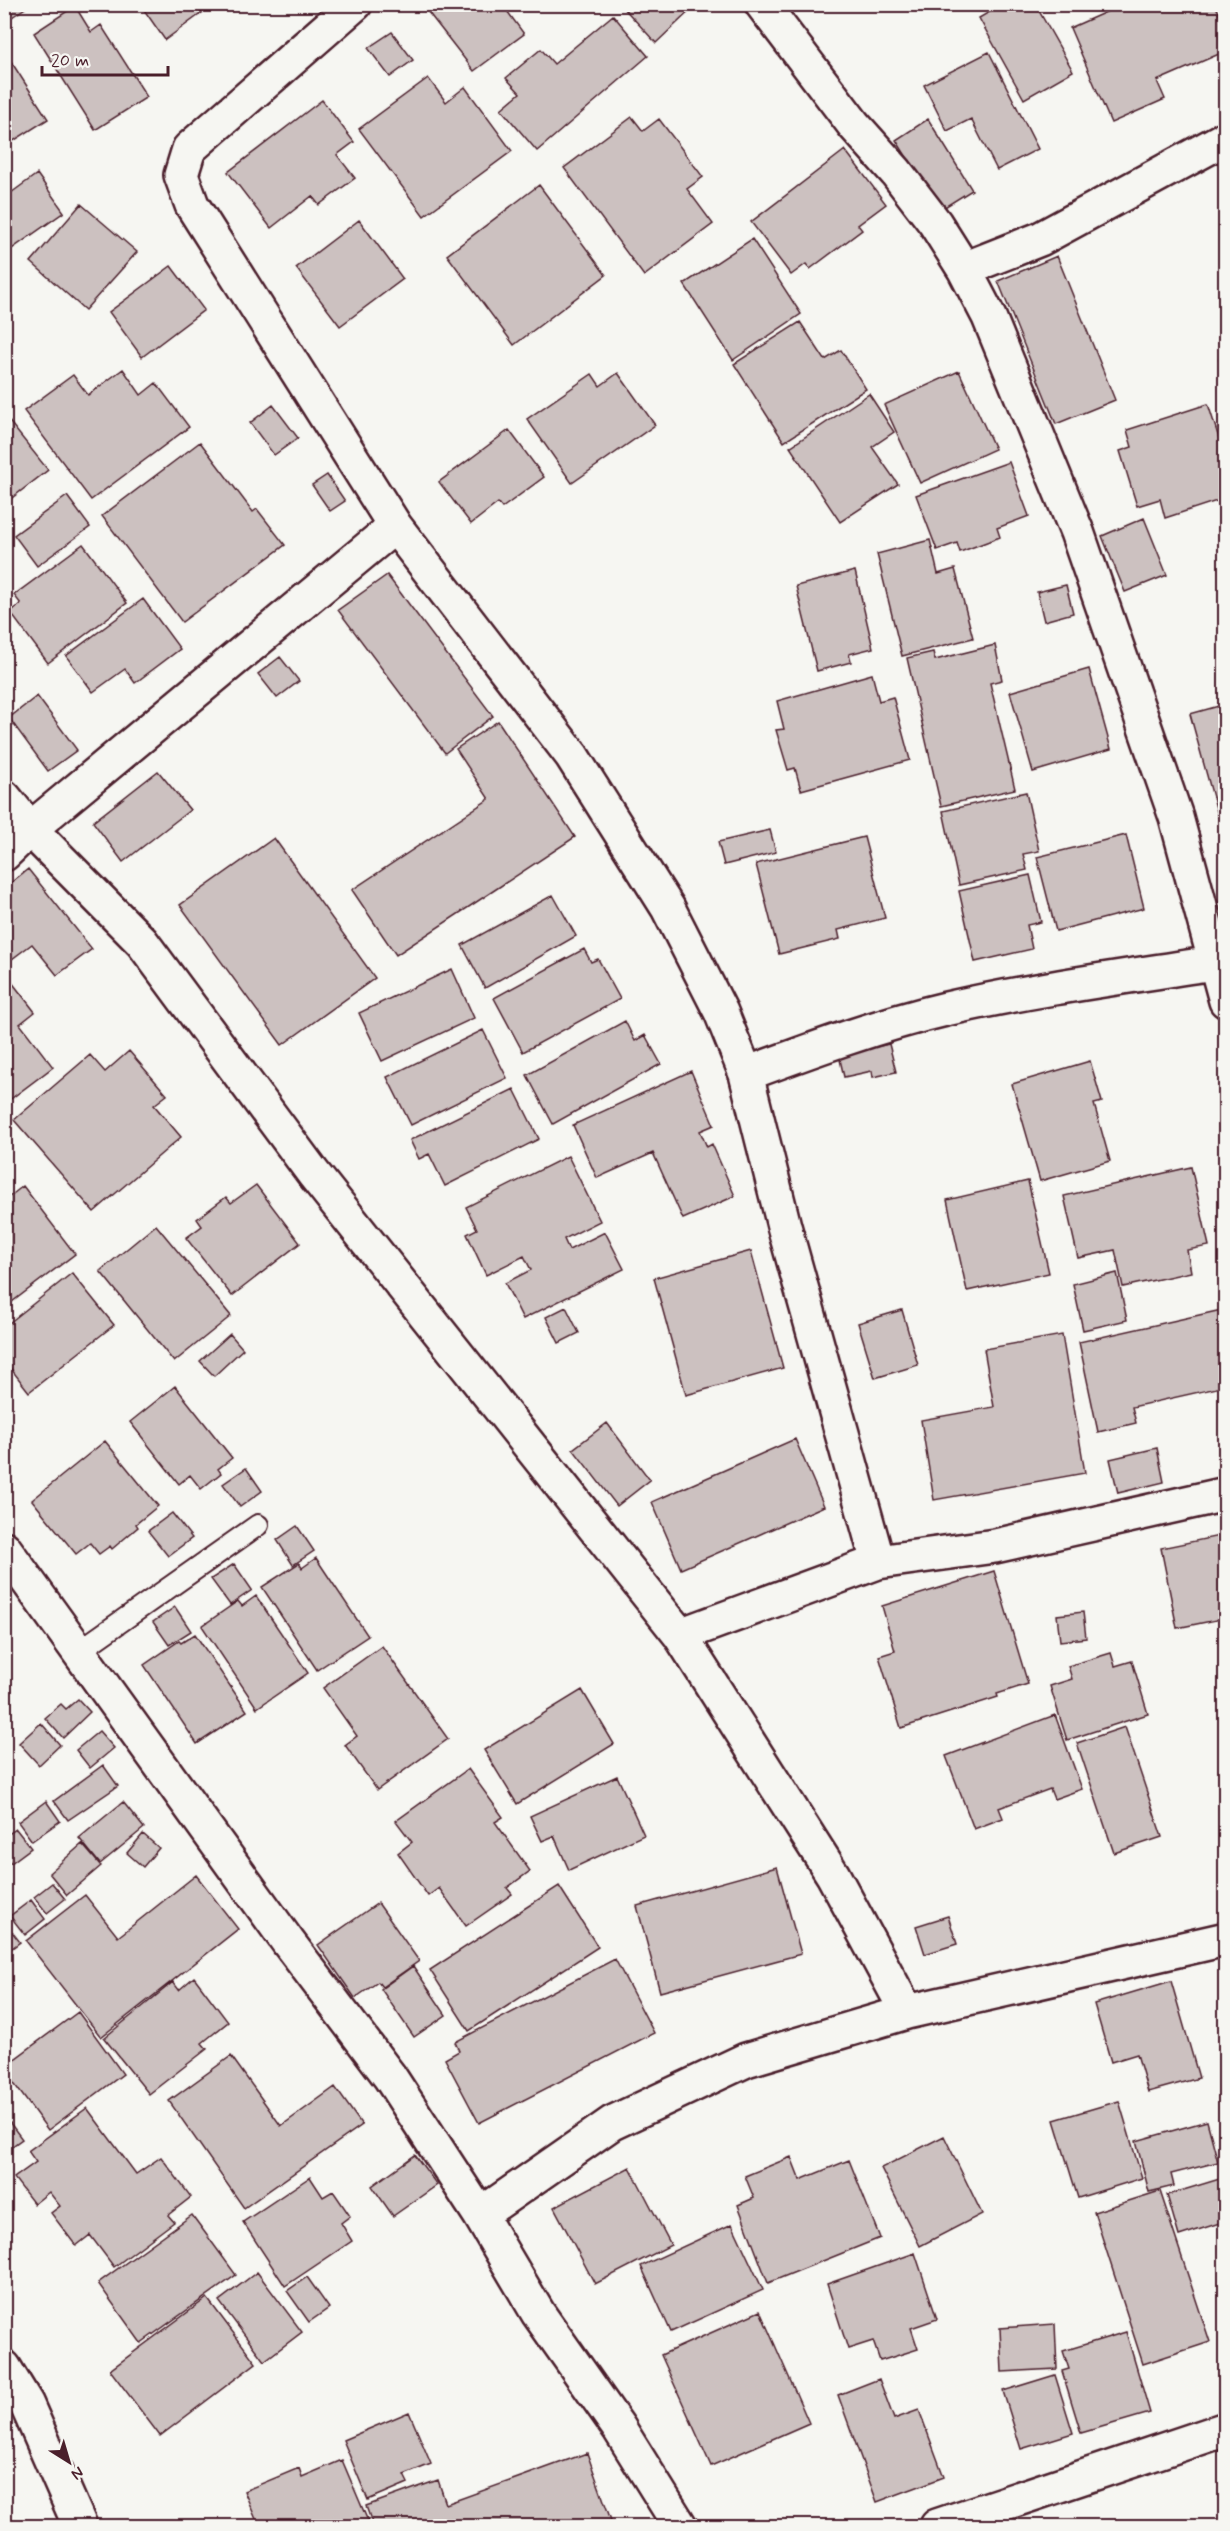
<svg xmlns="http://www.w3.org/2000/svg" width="1230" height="2531" font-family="Mynerve,sans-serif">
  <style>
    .building { fill: #ccc1c0; stroke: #4a1f2b; stroke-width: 1.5 }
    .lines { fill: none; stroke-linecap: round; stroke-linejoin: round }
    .service-casing { stroke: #4a1f2b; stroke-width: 24 }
    .minor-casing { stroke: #4a1f2b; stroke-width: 38 }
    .service { stroke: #f6f6f2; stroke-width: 20 }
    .minor { stroke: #f6f6f2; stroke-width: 33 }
  </style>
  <rect width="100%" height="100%" fill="#f6f6f2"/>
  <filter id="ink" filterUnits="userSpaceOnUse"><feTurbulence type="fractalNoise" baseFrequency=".0167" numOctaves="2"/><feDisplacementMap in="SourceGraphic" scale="12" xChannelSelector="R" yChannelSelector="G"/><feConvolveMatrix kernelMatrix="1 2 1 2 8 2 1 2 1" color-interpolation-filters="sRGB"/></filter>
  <g filter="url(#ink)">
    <path class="building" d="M4 4H31L12 17Z
      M140 4H214L165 40Z
      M437 4H502L524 34 474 71 428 12Z
      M620 4H697L656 43Z
      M1003 4H1035L1073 71 1024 99 979 18Z
      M1124 4H1215L1226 29V51L1157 81 1165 99 1111 123 1070 28Z
      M75 6 91 32 101 25 147 97 95 130 34 33Z
      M613 15 648 56 537 151 501 109 520 93 506 78 541 49 554 64Z
      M392 32 413 60 390 77 368 48Z
      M5 52 48 119 4 147V53Z
      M989 52 1038 149 997 170 971 119 947 131 924 85Z
      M428 78 446 102 465 87 512 151 424 216 359 129Z
      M322 100 354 142 337 155 355 178 319 205 312 196 271 228 228 172Z
      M632 117 643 131 659 119 703 177 687 189 713 224 644 276 564 168Z
      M928 119 972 190 940 210 896 140Z
      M845 150 886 204 858 225 862 230 810 269 806 264 791 275 751 222Z
      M37 174 64 212 6 253 4 198Z
      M539 185 606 275 514 345 447 255Z
      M81 204 137 252 85 310 31 262Z
      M359 220 403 279 340 326 296 268Z
      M752 239 801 314 733 360 684 284Z
      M1057 256 1115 400 1056 424 998 281Z
      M171 266 204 310 142 357 109 312Z
      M800 322 825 360 841 350 866 389 784 442 734 364Z
      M1226 358V387L1219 359Z
      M123 369 141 395 156 383 189 427 91 500 24 411 73 375 88 395Z
      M959 371 995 449 920 483 884 405Z
      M618 373 655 425 572 483 527 419 592 374 600 386Z
      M869 394 894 432 872 447 898 484 840 522 790 447Z
      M1208 404 1226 460V498L1165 518 1160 499 1137 506 1120 451 1132 447 1127 430Z
      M273 405 298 438 274 455 250 423Z
      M4 415 48 470 4 504Z
      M509 430 544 477 502 508 498 503 471 524 439 482Z
      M200 442 253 512 257 509 285 545 182 622 102 516Z
      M1009 462 1029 516 997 528 1000 537 960 552 957 543 937 550 916 495Z
      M327 475 345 501 330 511 312 485Z
      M67 496 90 527 37 566 14 535Z
      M1144 518 1167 575 1125 592 1102 536Z
      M930 540 938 574 955 569 973 638 902 656 877 554Z
      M83 544 127 603 48 663 10 612 21 604 14 595Z
      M855 571 873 648 849 654 851 662 817 671 796 586Z
      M387 575 493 716 445 753 338 610Z
      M1066 585 1073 613 1044 621 1037 592Z
      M143 599 180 649 135 683 125 669 93 692 66 656Z
      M4 622 13 635 4 641Z
      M995 645 1002 680 990 683 1015 789 941 806 907 658 933 652 935 660Z
      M280 657 299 681 277 698 258 674Z
      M1089 669 1111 749 1033 772 1010 692Z
      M872 674 879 701 893 697 910 760 801 790 795 768 788 770 776 730 784 729 777 701Z
      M37 696 77 750 48 771 9 718Z
      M1226 704V836L1224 837 1190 714Z
      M498 721 575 837 396 955 352 890 489 799 456 749Z
      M158 771 190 810 123 862 93 822Z
      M1026 792 1039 851 1023 854 1027 870 959 885 943 811Z
      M770 830 776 852 724 865 718 842Z
      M1126 835 1144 908 1056 931 1037 857Z
      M864 837 885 918 838 930 840 939 779 954 756 864Z
      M274 838 375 978 282 1045 180 905Z
      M28 869 92 949 57 975 32 944 4 965V888Z
      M1030 875 1041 922 1027 925 1032 949 975 962 959 891Z
      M553 895 576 936 485 988 462 945Z
      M584 949 591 962 598 959 620 999 523 1052 494 998Z
      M452 969 474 1018 382 1061 359 1013Z
      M4 972 35 1012 20 1024 53 1067 4 1104Z
      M625 1021 635 1041 645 1035 661 1064 553 1124 527 1075Z
      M483 1030 507 1078 411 1125 387 1077Z
      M889 1044 896 1072 873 1077 872 1071 844 1077 839 1055Z
      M129 1051 167 1095 154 1105 181 1137 94 1212 14 1120 90 1055 105 1072Z
      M1090 1061 1102 1102 1094 1104 1110 1161 1040 1181 1012 1084Z
      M691 1071 714 1125 700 1131 707 1147 712 1144 735 1196 683 1219 653 1153 597 1178 573 1125Z
      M514 1089 539 1139 445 1186 429 1154 419 1159 410 1140Z
      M568 1156 600 1221 564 1239 569 1250 605 1232 624 1269 523 1319 505 1283 531 1270 524 1256 486 1275 467 1234 477 1229 466 1207Z
      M1191 1167 1209 1246 1187 1250 1191 1272 1123 1287 1115 1250 1078 1258 1064 1196Z
      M1028 1181 1049 1273 967 1291 947 1200Z
      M256 1185 300 1243 232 1296 186 1238 202 1226 197 1219 226 1197 231 1203Z
      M23 1186 75 1254 4 1308V1201Z
      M156 1225 231 1316 174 1362 100 1271Z
      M751 1251 783 1368 686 1395 654 1278Z
      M72 1273 114 1325 29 1392 4 1360 7 1355 4 1351V1327Z
      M1117 1273 1127 1320 1083 1330 1073 1284Z
      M566 1307 579 1333 559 1343 546 1317Z
      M1226 1309V1386L1132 1407 1136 1423 1098 1432 1079 1342Z
      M902 1310 918 1365 875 1378 858 1323Z
      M230 1334 243 1349 214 1376 200 1361Z
      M1062 1335 1085 1473 934 1500 921 1420 994 1407 984 1349Z
      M175 1386 232 1458 218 1469 221 1473 201 1489 190 1475 179 1484 130 1422Z
      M607 1423 650 1480 617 1506 573 1449Z
      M795 1439 824 1506 681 1569 652 1502Z
      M105 1441 158 1506 136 1524 138 1527 112 1549 110 1546 99 1554 90 1543 76 1554 32 1500Z
      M1157 1448 1164 1482 1118 1493 1110 1459Z
      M246 1468 262 1491 240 1507 223 1484Z
      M172 1513 192 1538 168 1556 148 1531Z
      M297 1526 314 1551 293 1565 277 1540Z
      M1219 1536 1220 1539 1226 1538V1618L1177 1628 1161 1548Z
      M316 1558 368 1636 317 1670 262 1587 299 1563 302 1568Z
      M234 1564 252 1590 230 1605 211 1579Z
      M994 1571 1028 1684 997 1694 998 1697 901 1728 879 1656 895 1651 882 1606Z
      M256 1596 308 1673 257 1708 202 1626 238 1601 242 1606Z
      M175 1607 191 1631 169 1645 153 1622Z
      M1083 1612 1086 1638 1060 1641 1057 1615Z
      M195 1634 247 1711 197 1744 144 1665 179 1641 181 1643Z
      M382 1646 448 1739 377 1790 345 1745 357 1736 323 1688Z
      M1111 1653 1115 1666 1132 1661 1148 1714 1067 1740 1050 1686 1072 1679 1068 1666Z
      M582 1690 614 1744 517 1804 484 1750Z
      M78 1699 90 1712 63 1738 45 1718 61 1704 66 1709Z
      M1055 1715 1082 1789 1054 1799 1050 1789 999 1808 1003 1818 974 1829 946 1756Z
      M41 1723 60 1745 39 1765 19 1743Z
      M1125 1727 1162 1837 1114 1853 1077 1743Z
      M99 1731 114 1748 90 1768 76 1750Z
      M103 1765 118 1786 68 1820 54 1801Z
      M468 1769 503 1817 495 1822 530 1871 507 1888 512 1894 466 1926 439 1888 428 1896 398 1853 412 1842 396 1821Z
      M617 1776 644 1835 569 1870 554 1836 542 1841 530 1816Z
      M46 1801 60 1821 32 1841 18 1822Z
      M123 1802 144 1828 100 1864 79 1838Z
      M16 1829 31 1848 11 1863 4 1855V1837Z
      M143 1834 159 1848 143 1867 127 1853Z
      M82 1844 101 1866 67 1895 49 1873Z
      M777 1867 801 1954 660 1992 637 1906Z
      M196 1875 238 1929 101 2037 26 1941 85 1895 118 1937Z
      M52 1883 65 1899 47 1913 34 1897Z
      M559 1886 598 1947 469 2031 430 1970Z
      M31 1900 45 1919 25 1935 10 1916Z
      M378 1903 419 1961 382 1987 378 1982 355 1998 318 1945Z
      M948 1916 957 1944 925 1954 916 1926Z
      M5 1923 20 1942 4 1954V1924Z
      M615 1959 654 2033 479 2123 445 2059 459 2051 455 2042Z
      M413 1966 446 2015 414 2037 381 1989Z
      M194 1977 228 2022 202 2043 207 2049 149 2094 104 2038 173 1982 179 1990Z
      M1171 1981 1199 2078 1148 2092 1137 2054 1111 2062 1094 2004Z
      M78 2012 123 2074 48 2130 4 2070V2067Z
      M231 2056 281 2126 335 2087 362 2125 244 2208 169 2101Z
      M1119 2101 1142 2178 1078 2198 1054 2120Z
      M87 2108 136 2174 161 2157 191 2197 168 2215 174 2222 114 2267 90 2235 76 2246 51 2213 60 2206 49 2192 34 2204 14 2178 36 2162 28 2151Z
      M4 2115 22 2139 4 2152Z
      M1207 2121 1218 2162 1171 2174 1174 2186 1149 2192 1136 2141Z
      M944 2136 982 2214 920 2246 881 2168Z
      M415 2155 437 2185 393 2216 372 2186Z
      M791 2157 800 2180 849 2160 880 2238 768 2283 738 2205 754 2198 745 2176Z
      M630 2167 671 2245 595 2284 554 2207Z
      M310 2177 323 2197 333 2191 350 2216 341 2223 352 2241 285 2286 243 2222Z
      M1226 2177V2221L1179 2236 1167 2195Z
      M1160 2191 1210 2342 1143 2364 1094 2212Z
      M192 2215 236 2275 141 2343 98 2283Z
      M732 2224 763 2290 671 2332 641 2266Z
      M915 2253 937 2319 911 2328 918 2349 880 2361 873 2341 848 2349 827 2284Z
      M257 2272 302 2332 264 2361 219 2301Z
      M307 2277 329 2308 309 2322 287 2291Z
      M207 2298 256 2363 160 2436 110 2370Z
      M760 2311 809 2423 711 2466 661 2355Z
      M1055 2324 1057 2369 1002 2372 1000 2328Z
      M1126 2332 1150 2413 1081 2433 1062 2371 1069 2369 1063 2351Z
      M1055 2375 1073 2433 1021 2449 1003 2391Z
      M879 2379 894 2419 919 2410 944 2477 877 2502 838 2395Z
      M409 2412 431 2464 404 2475 408 2483 368 2500 343 2440Z
      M587 2453 613 2526H373L366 2506 438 2480 446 2504Z
      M342 2460 370 2526H251L258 2524 244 2491 299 2468 302 2477Z"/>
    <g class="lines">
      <defs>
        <path id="service" d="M79 1651 258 1525"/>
        <path id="minor" d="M355 4 189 149 181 175 192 205 395 526 572 756 668 908 721 1012 746 1074 784 1226 878 1562
          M762 4 854 125 896 172 935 223 964 269 989 317 1077 532 1176 817 1226 1001
          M964 269 1040 239 1226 138
          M4 797 30 829 142 942 313 1173 680 1635 833 1875 907 2012
          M4 854 30 829 395 526
          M746 1074C811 1050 878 1025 946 1009 1038 988 1132 976 1226 961
          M4 1548 288 1942 390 2077 480 2215 538 2313 619 2428 680 2526
          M680 1635 878 1562 995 1546 1226 1494
          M480 2215 612 2123 746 2060 907 2012 1226 1939
          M4 2367 26 2403 80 2526
          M937 2526 1226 2429"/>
      </defs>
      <use href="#service" class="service-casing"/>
      <use href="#minor" class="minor-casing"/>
      <use href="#service" class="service"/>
      <use href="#minor" class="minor"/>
    </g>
  </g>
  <rect width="1230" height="2531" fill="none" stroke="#f6f6f2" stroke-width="24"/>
  <rect x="12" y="12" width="1206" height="2507" fill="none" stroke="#4a1f2b" stroke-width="2" filter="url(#ink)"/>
  <g transform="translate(69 2462) rotate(143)" stroke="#f6f6f2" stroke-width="4.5" paint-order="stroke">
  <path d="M0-4.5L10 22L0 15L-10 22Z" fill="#4a1f2b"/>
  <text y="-9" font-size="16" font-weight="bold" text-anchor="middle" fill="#4a1f2b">N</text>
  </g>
  <path d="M42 66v9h126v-9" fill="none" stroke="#4a1f2b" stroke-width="3"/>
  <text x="51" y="66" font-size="18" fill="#4a1f2b" stroke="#f6f6f2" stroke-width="4.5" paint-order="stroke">20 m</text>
</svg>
